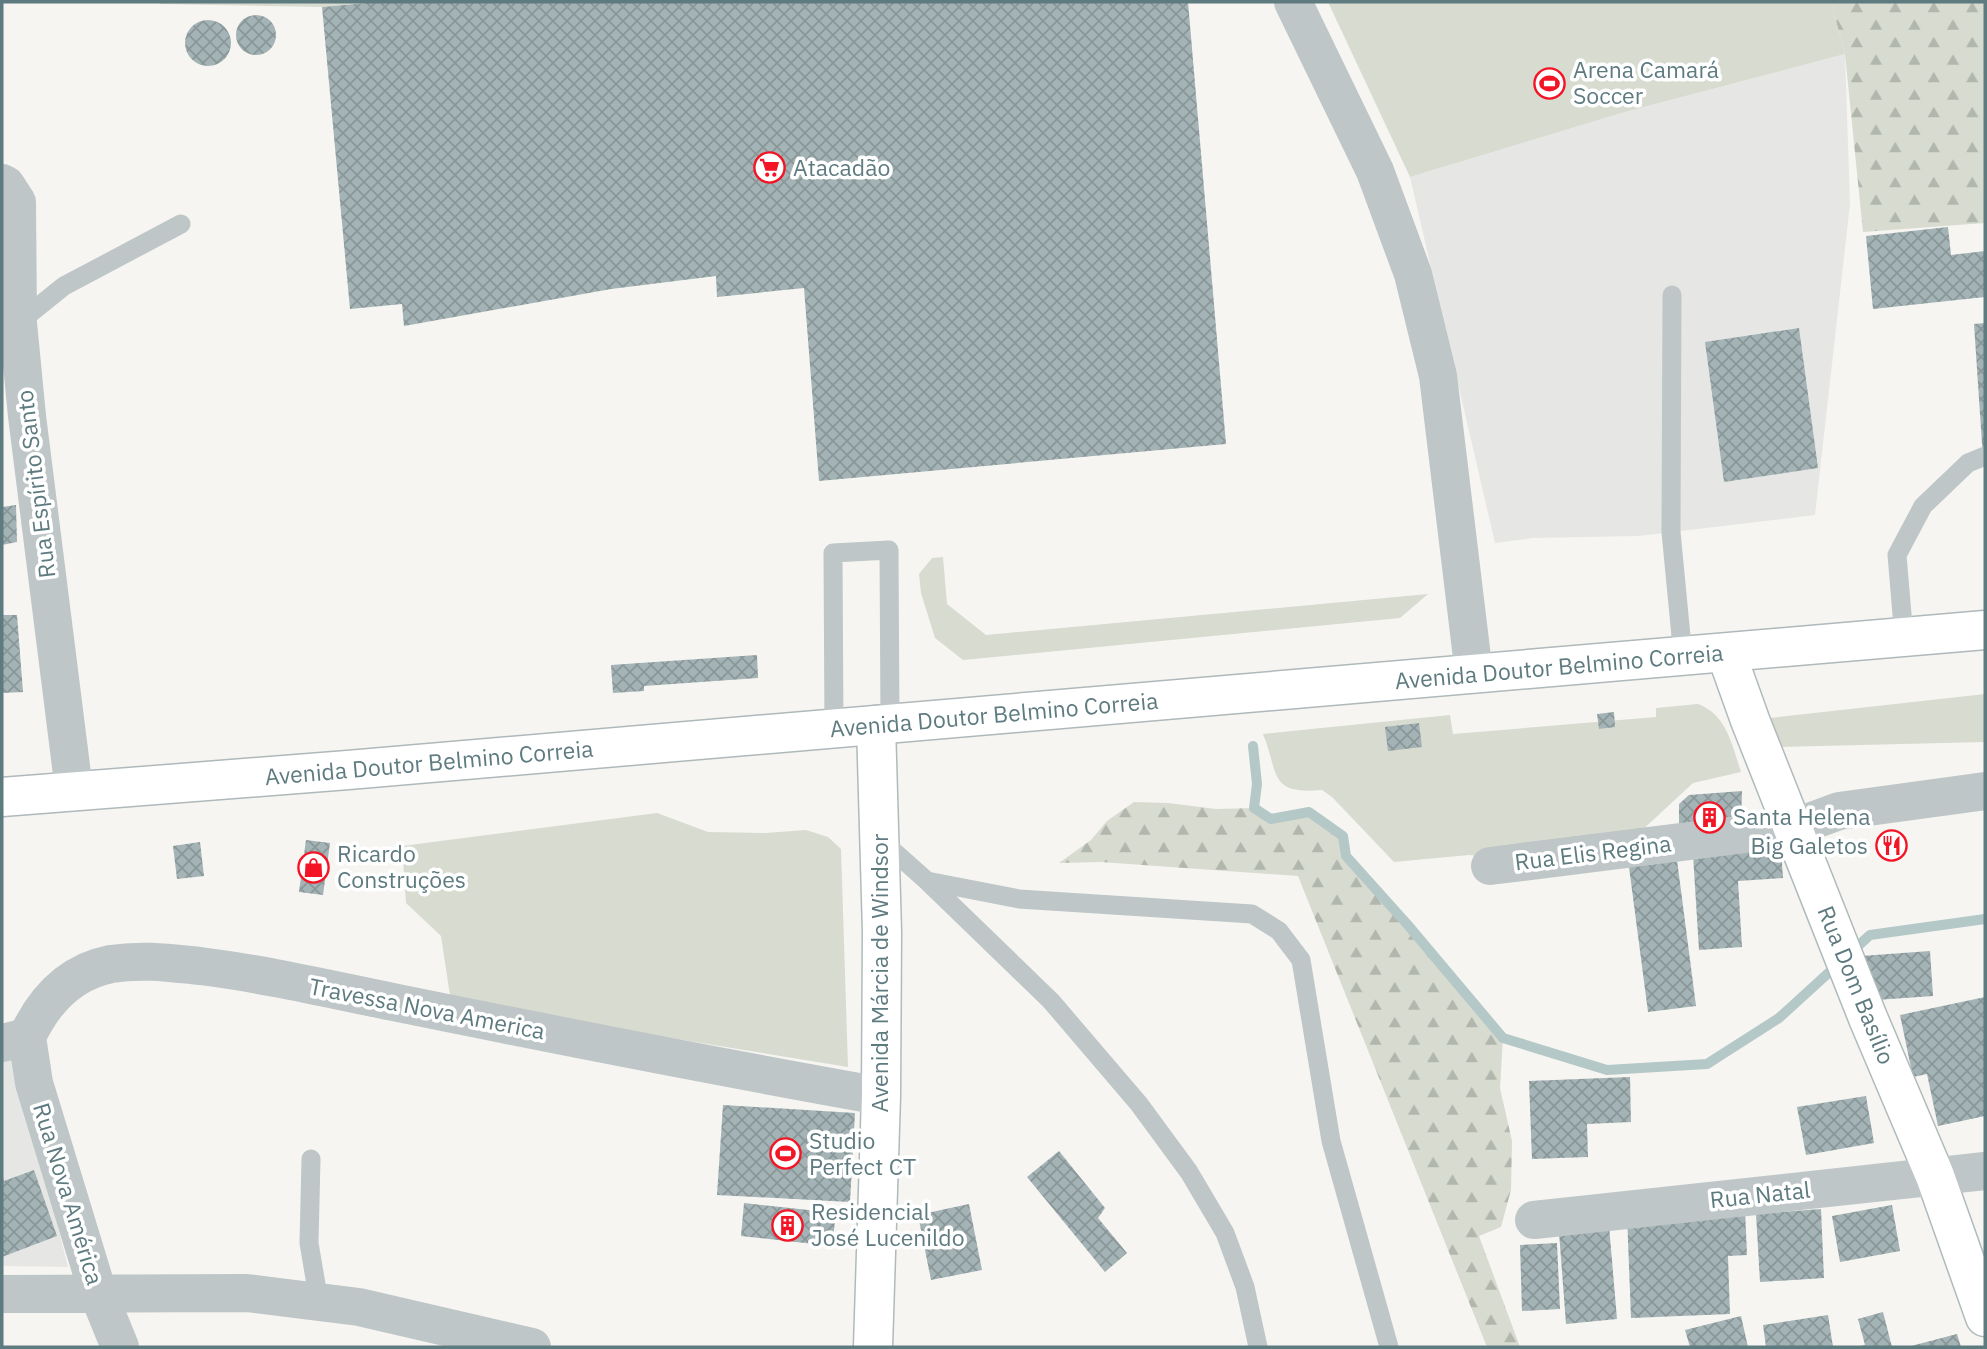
<svg xmlns="http://www.w3.org/2000/svg" width="1987" height="1349" font-family="'IBM Plex Sans',sans-serif">
  <style>
    .built { fill: #e6e7e5 }
    .grass { fill: #d8dbd0 }
    .forest { fill: url(#forest-firs) }
    .lines { fill: none; stroke-linecap: round; stroke-linejoin: round }
    .stream { stroke: #b4c8c7; stroke-width: 10 }
    .building { fill: url(#building-cross-hatch) }
    .secondary-casing { stroke: #b0babc; stroke-width: 41 }
    .primary-casing { stroke: #afb8ba; stroke-width: 41 }
    .lane { stroke: #bec6c7; stroke-width: 19 }
    .street { stroke: #bec6c7; stroke-width: 38 }
    .secondary { stroke: #fff; stroke-width: 38 }
    .primary { stroke: #fff; stroke-width: 38 }
    .labels { text-anchor: middle; stroke-width: 7; stroke-linejoin: round; paint-order: stroke }
    .poi-label { font-size: 23px; fill: #5e7b80; stroke: #fff; text-anchor: start }
    .street-label { font-size: 23px; fill: #5e7b80; stroke: #fff }
  </style>
  <defs>
    <pattern id="forest-firs" width="22" height="20" patternUnits="userSpaceOnUse" patternTransform="scale(1.75)"><rect width="22" height="20" fill="#d8dbd0"/><path d="M5 1l3.5 6h-7zM16 11l3.5 6h-7z" fill="#b2b7ae"/></pattern>
    <pattern id="building-cross-hatch" width="8" height="8" patternUnits="userSpaceOnUse" patternTransform="scale(1.75)"><rect width="8" height="8" fill="#a4b3b5"/><path d="M0 0l8 8M0 8l8-8" fill="none" stroke="#899798"/></pattern>
  </defs>
  <rect width="100%" height="100%" fill="#f6f5f2"/>
  <path class="built" d="M1845 54 1850 204 1815 515 1639 536 1533 538 1495 543 1410 177 1625 112Z
    M13 1047 68 1267 2 1266V1050Z"/>
  <path class="grass" d="M160 2H378L322 7 160 4Z
    M1328 2H1831L1845 54 1625 112 1410 177Z
    M943 557 947 604 986 635 1428 594 1400 618 963 660 935 638 921 593 919 574 932 558Z
    M1985 694V742L1773 747 1770 718Z
    M1698 704C1727 715 1732 745 1741 772L1693 783 1638 834 1481 856 1469 855 1394 862 1332 797 1322 790C1268 795 1279 773 1263 734L1450 715 1453 734 1656 717V708Z
    M657 813 708 832 766 833 806 830 828 837 841 849 848 1067 451 1002 441 936 406 903 402 846Z"/>
  <path class="forest" d="M1831 2H1985V223L1863 232 1845 54Z
    M1134 802 1168 803 1216 809 1254 808 1271 819 1309 812 1343 836 1346 856 1407 924 1503 1038 1500 1088 1512 1141 1511 1190 1501 1227 1479 1236 1520 1347H1487L1298 876 1101 862 1059 863 1091 840 1107 821Z"/>
  <g class="lines">
    <path class="stream" d="M1253 746 1257 784 1254 808 1271 819 1309 812 1343 836 1346 856 1407 924 1503 1038 1607 1070 1707 1064 1779 1018 1870 935 1985 919"/>
  </g>
  <path class="building" d="M378 2H1188L1226 444 819 481 804 288 717 297 716 276 611 289 404 326 402 304 350 309 322 7Z
    M236 35a20 20 0 1 1 40 0a20 20 0 1 1-40 0Z
    M185 43a23 23 0 1 1 46 0a23 23 0 1 1-46 0Z
    M1948 227 1951 255 1985 251V297L1873 309 1866 236Z
    M1985 323V459H1983L1974 324Z
    M1799 328 1818 468 1724 482 1705 342Z
    M16 505 17 542 2 545V507Z
    M2 615H17L23 692 2 693Z
    M757 655 758 678 644 686V691L613 693 611 665Z
    M1614 712 1615 727 1599 729 1597 714Z
    M1419 723 1422 747 1388 751 1385 727Z
    M1742 791 1741 829 1679 832V804L1689 795Z
    M306 840 330 843 323 895 299 892Z
    M200 842 204 876 177 879 173 846Z
    M1781 849 1783 878 1738 881 1742 947 1699 950 1693 855Z
    M1677 860 1696 1006 1648 1012 1629 867Z
    M1930 951 1933 996 1876 1000 1861 956Z
    M1985 997V1116L1938 1126 1927 1074 1913 1077 1900 1015Z
    M1630 1077 1631 1122 1587 1124 1588 1157 1532 1159 1529 1081Z
    M1866 1096 1874 1143 1806 1155 1797 1107Z
    M723 1105 855 1113 850 1202 717 1195Z
    M1059 1151 1105 1208 1098 1218 1127 1253 1105 1272 1027 1177Z
    M34 1170 57 1236 2 1257V1175L4 1181Z
    M744 1203 836 1213 832 1246 741 1236Z
    M969 1204 982 1270 931 1280 918 1215Z
    M1892 1205 1900 1251 1840 1262 1832 1216Z
    M1745 1209 1747 1255 1728 1256 1730 1314 1631 1318 1627 1214Z
    M1821 1209 1824 1278 1760 1282 1756 1214Z
    M1608 1214 1617 1319 1566 1324 1558 1219Z
    M1557 1243 1560 1309 1522 1311 1520 1245Z
    M1883 1312 1892 1347H1858L1865 1345 1858 1319Z
    M1828 1315 1833 1347H1766L1763 1325Z
    M1741 1316 1748 1347H1690L1685 1330Z
    M1957 1334 1961 1347H1911V1346Z"/>
  <g class="lines">
    <defs>
      <path id="secondary" d="M1726 653 1750 720 1868 1018 1935 1176 1985 1317
        M873 1347 881 1096 882 932 876 725"/>
      <path id="primary" d="M2 797 348 770 1985 630"/>
    </defs>
    <use href="#secondary" class="secondary-casing"/>
    <use href="#primary" class="primary-casing"/>
    <path class="lane" d="M1672 295 1671 532 1683 657
      M18 323 64 286 181 224
      M1904 638 1897 555 1923 506 1968 463 1985 456
      M834 729 833 553 889 550 890 724
      M881 840 927 881 1019 899 1252 914 1279 931 1301 960 1331 1141 1389 1347
      M928 882 1051 1001 1139 1104 1189 1172 1225 1233 1245 1287 1258 1347
      M311 1159 309 1243 319 1302"/>
    <path class="street" d="M1293 2 1375 171 1413 274 1438 376 1474 674
      M2 183 6 185 17 202 18 323 27 416 74 790
      M1490 866 1793 828 1839 811 1985 791
      M27 1037 34 1083 98 1293 120 1347
      M2 1043 27 1037C44 1000 70 972 111 964 142 959 170 963 200 966 265 974 329 989 393 1002 555 1035 718 1067 881 1096
      M1534 1220 1985 1171
      M2 1294 247 1293 359 1307 532 1347"/>
    <use href="#secondary" class="secondary"/>
    <use href="#primary" class="primary"/>
  </g>
  <defs>
    <symbol id="stadium-ring" viewBox="-11 -11 22 22"><circle r="9.5" fill="#fff" stroke="#f31525" stroke-width="1.5"/><path d="M0-5a6.5 5 0 1 0 0 10a6.5 5 0 1 0 0-10ZM-3.5-1.8h7v3.6h-7Z" fill="#f31525"/></symbol>
    <symbol id="supermarket-ring" viewBox="-11 -11 22 22"><circle r="9.5" fill="#fff" stroke="#f31525" stroke-width="1.5"/><path d="M-6-5.5h2.5l.6 2H6L4.5 2H-2.5L-4.4-4H-6ZM-1.5 3.2a1.3 1.3 0 1 0 .1 0ZM3 3.2a1.3 1.3 0 1 0 .1 0Z" fill="#f31525"/></symbol>
    <symbol id="building-ring" viewBox="-11 -11 22 22"><circle r="9.5" fill="#fff" stroke="#f31525" stroke-width="1.5"/><path d="M-4-6H4V6H1V3H-1V6H-4ZM-2.5-4.3h1.7v1.8h-1.7ZM.8-4.3h1.7v1.8H.8ZM-2.5-1h1.7V.8h-1.7ZM.8-1h1.7V.8H.8Z" fill="#f31525"/></symbol>
    <symbol id="restaurant-ring" viewBox="-11 -11 22 22"><circle r="9.5" fill="#fff" stroke="#f31525" stroke-width="1.5"/><path d="M-5-6h1v4h1v-4h1v4h1v-4h1v5L-1.5 .5V6h-2V.5L-5-1ZM5-6V6H3V1.5H1.5Q1.5-4 5-6Z" fill="#f31525"/></symbol>
    <symbol id="shop-ring" viewBox="-11 -11 22 22"><circle r="9.5" fill="#fff" stroke="#f31525" stroke-width="1.5"/><path d="M-5-2.5h2.3a2.7 3.5 0 0 1 5.4 0H5L5.5 6h-11ZM-1.5-2.5h3a1.5 2.3 0 0 0-3 0Z" fill="#f31525"/></symbol>
  </defs>
  <g fill-rule="evenodd">
    <use href="#stadium-ring" x="1532" y="66" width="35" height="35"/>
    <use href="#supermarket-ring" x="752" y="150" width="35" height="35"/>
    <use href="#building-ring" x="1692" y="800" width="35" height="35"/>
    <use href="#restaurant-ring" x="1874" y="828" width="35" height="35"/>
    <use href="#shop-ring" x="296" y="850" width="35" height="35"/>
    <use href="#stadium-ring" x="768" y="1136" width="35" height="35"/>
    <use href="#building-ring" x="770" y="1208" width="35" height="35"/>
  </g>
  <g class="labels">
    <g class="poi-label">
      <text x="1573" y="78">Arena Camará<tspan x="1573" dy="26">Soccer</tspan></text>
      <text x="793" y="176">Atacadão</text>
      <text x="1733" y="825">Santa Helena</text>
      <text x="1868" y="854" text-anchor="end">Big Galetos</text>
      <text x="337" y="862">Ricardo<tspan x="337" dy="26">Construções</tspan></text>
      <text x="809" y="1149">Studio<tspan x="809" dy="26">Perfect CT</tspan></text>
      <text x="811" y="1220">Residencial<tspan x="811" dy="26">José Lucenildo</tspan></text>
    </g>
    <g class="street-label">
      <text transform="translate(36 484) rotate(-97)" y="8">Rua Espírito Santo</text>
      <text transform="translate(1559 667) rotate(-5)" y="8">Avenida Doutor Belmino Correia</text>
      <text transform="translate(994 715) rotate(-5)" y="8">Avenida Doutor Belmino Correia</text>
      <text transform="translate(429 763) rotate(-5)" y="8">Avenida Doutor Belmino Correia</text>
      <text transform="translate(1593 853) rotate(-7)" y="8">Rua Elis Regina</text>
      <text transform="translate(880 973) rotate(-90)" y="8">Avenida Márcia de Windsor</text>
      <text transform="translate(1856 985) rotate(68)" y="8">Rua Dom Basílio</text>
      <text transform="translate(427 1009) rotate(11)" y="8">Travessa Nova America</text>
      <text transform="translate(68 1194) rotate(73)" y="8">Rua Nova América</text>
      <text transform="translate(1760 1195) rotate(-6)" y="8">Rua Natal</text>
    </g>
  </g>
  <rect width="1987" height="1349" fill="none" stroke="#5e7b80" stroke-width="7"/>
</svg>
